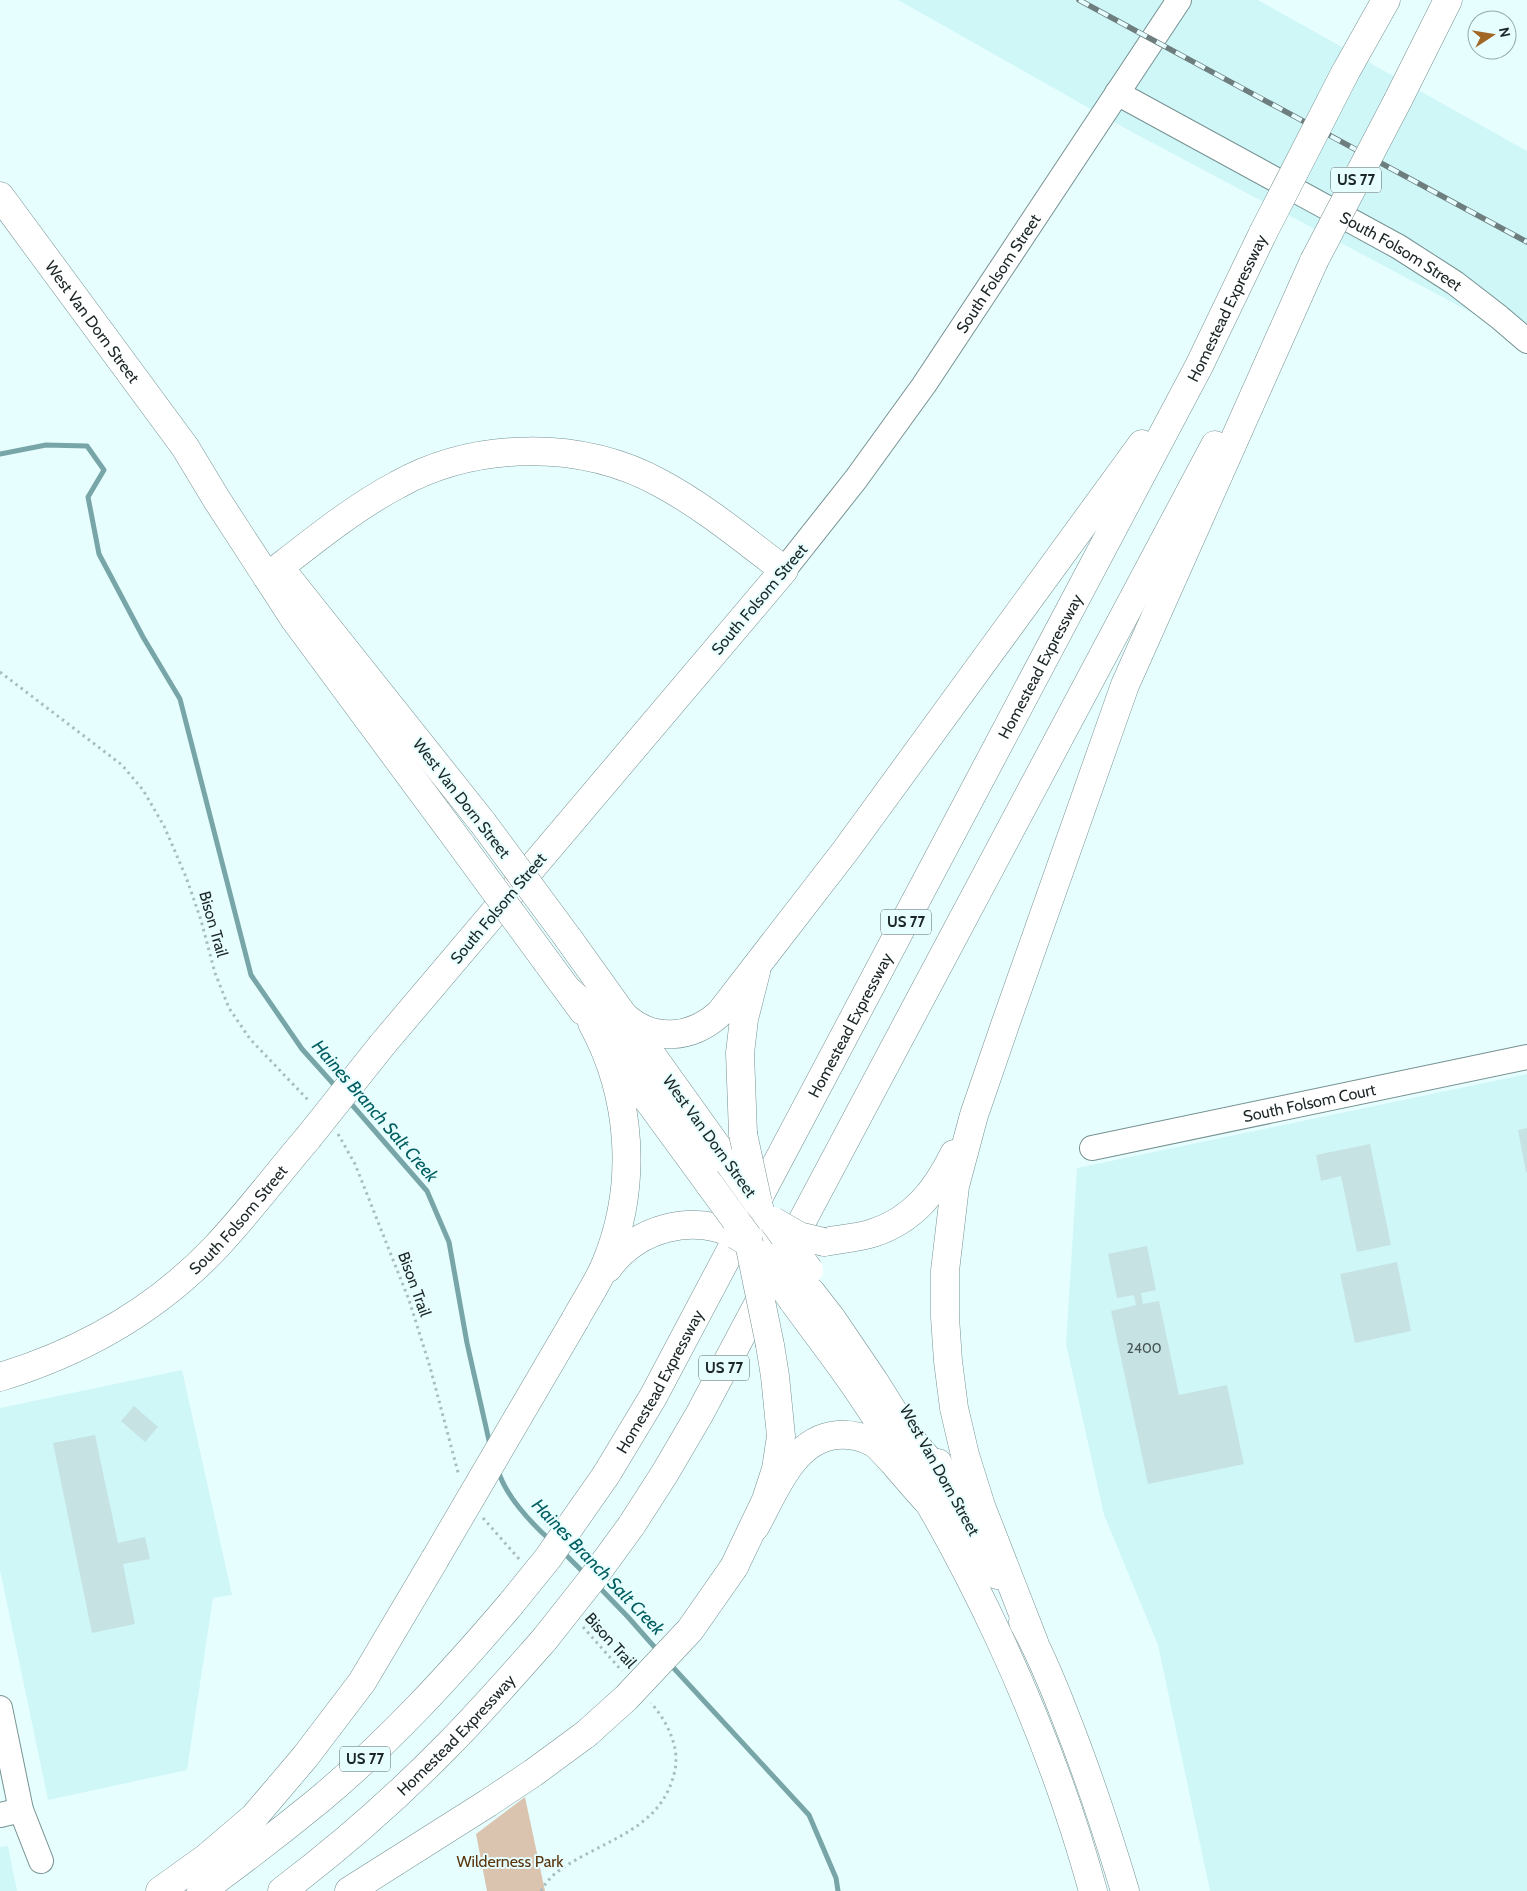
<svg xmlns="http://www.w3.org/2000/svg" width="1527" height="1891" font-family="Cabin,sans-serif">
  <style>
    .built { fill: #d0f7f8 }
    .green { fill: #dac3af }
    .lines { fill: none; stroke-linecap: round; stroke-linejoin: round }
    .stream { stroke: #78a6a8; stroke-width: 5 }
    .building { fill: #c6e2e3 }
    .minor-casing { stroke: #769191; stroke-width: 26 }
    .major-casing { stroke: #769191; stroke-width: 29 }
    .highway-casing { stroke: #769191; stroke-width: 29 }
    .path { stroke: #aabdbe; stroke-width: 3; stroke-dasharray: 2.5 4; stroke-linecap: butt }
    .minor { stroke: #fff; stroke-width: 24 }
    .major { stroke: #fff; stroke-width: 28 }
    .highway { stroke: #fff; stroke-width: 28 }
    .rail-casing { stroke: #6e7e7f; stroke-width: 5.5 }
    .rail { stroke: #e7feff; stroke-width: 4; stroke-dasharray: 11; stroke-linecap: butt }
    .major-bridge-casing { stroke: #769191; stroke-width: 29; stroke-linecap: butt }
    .highway-bridge-casing { stroke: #769191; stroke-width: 29; stroke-linecap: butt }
    .major-bridge { stroke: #fff; stroke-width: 28 }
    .highway-bridge { stroke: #fff; stroke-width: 28 }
    .labels { text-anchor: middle; stroke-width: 4; stroke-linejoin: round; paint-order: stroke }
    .number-label { font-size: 14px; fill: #465556 }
    .shield { fill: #e7feff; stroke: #596768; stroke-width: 1 }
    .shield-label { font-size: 15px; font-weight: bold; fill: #1c2627 }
    .street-label { font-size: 16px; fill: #1c2627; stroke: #e7feff }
    .park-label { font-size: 16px; fill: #59350d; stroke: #e7feff }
    .water-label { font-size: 18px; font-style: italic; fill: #015d60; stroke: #e7feff }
  </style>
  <rect width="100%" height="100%" fill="#e7feff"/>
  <path class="built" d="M898 0H1258L1527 151V342L1119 125Z
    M1527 1074V1891H1210L1158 1645 1104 1515 1066 1344 1077 1168Z
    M182 1370 232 1595 213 1598 187 1770 48 1800 0 1570V1408Z
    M8 1846 17 1891H0V1847Z"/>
  <path class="green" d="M525 1797 545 1891H487L476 1834Z"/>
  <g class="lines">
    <path class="stream" d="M0 454 46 445 87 446 104 470 88 497 99 554 143 637 180 699 251 975 302 1049 337 1088
      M347 1099 427 1191 449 1242 467 1343 490 1445
      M498 1470C505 1495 531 1523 550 1540
      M562 1551 586 1575
      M598 1586 628 1617 658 1651
      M669 1663 809 1815 836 1878 838 1891"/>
  </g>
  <path class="building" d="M1527 1128V1172H1526L1518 1130Z
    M1370 1144 1391 1245 1357 1252 1341 1176 1321 1181 1316 1155Z
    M1147 1246 1156 1290 1141 1293 1143 1304 1159 1301 1179 1395 1227 1385 1244 1464 1148 1484 1111 1311 1136 1305 1134 1295 1117 1298 1108 1254Z
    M1397 1262 1411 1331 1355 1343 1340 1274Z
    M134 1406 158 1427 145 1442 121 1421Z
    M95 1435 118 1543 145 1537 150 1559 123 1564 135 1624 92 1633 53 1443Z"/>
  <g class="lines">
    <defs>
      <g id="minor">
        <path id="s1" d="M1117 93 1399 247 1455 283 1499 317 1527 341"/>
        <path id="s2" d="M784 570 856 479 924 385 1179 0"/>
        <path id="s3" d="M1092 1148 1527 1057"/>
        <path d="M0 1708 21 1810 41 1861"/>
        <path d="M0 1815 21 1810"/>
      </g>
      <g id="major">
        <path id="s4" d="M0 196 185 447 217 500 295 620 462 846"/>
        <path d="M280 568 483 823"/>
        <path d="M267 577C307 546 353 508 397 485 476 441 581 440 660 483 705 507 744 540 784 570L382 1045"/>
        <path d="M568 938 729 1163"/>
        <path d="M547 962 583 1011"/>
        <path d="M623 1066 710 1185"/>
        <path d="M793 1301C817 1334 843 1367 866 1402 965 1548 1046 1721 1093 1891"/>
        <path id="s5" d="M0 1377C82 1352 156 1310 215 1248 248 1213 277 1174 308 1138"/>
        <path d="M938 1463 997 1575"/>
        <path d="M1023 1622C1039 1651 1052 1682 1064 1713 1087 1771 1107 1831 1125 1891"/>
      </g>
      <g id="highway">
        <path d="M1345 73 1386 0"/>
        <path d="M1398 100 1448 0"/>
        <path d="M569 991 607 1025 704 1154 735 1186"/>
        <path d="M623 1015C652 1043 692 1039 720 1013L846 850 1142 444"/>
        <path d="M743 1134 740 1053 744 1019 756 972"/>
        <path d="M758 1203 774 1272"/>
        <path d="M824 1242C840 1239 858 1238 873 1233 913 1220 936 1191 954 1154"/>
        <path d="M608 1268C637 1228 692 1213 736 1235"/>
        <path d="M802 1284 811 1292 832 1319 874 1381 909 1437 949 1484"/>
        <path d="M575 1320C585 1301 598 1283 606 1263 638 1186 632 1096 592 1023"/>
        <path id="s6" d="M606 1475 653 1397 1199 366 1263 233"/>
        <path d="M631 1526 665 1473 699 1415 1215 445"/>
        <path d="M755 1527C774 1493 793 1438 838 1435 850 1434 863 1437 874 1443 881 1448 887 1456 893 1462 905 1476 916 1489 928 1502"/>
        <path d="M734 1567 766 1500 776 1469 781 1436 775 1376 770 1345"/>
        <path d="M1034 1642 981 1506 965 1455 954 1408 948 1361 945 1317V1271L955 1186 974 1115 1006 1022 1125 685 1314 261"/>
        <path d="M160 1891 206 1858 254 1817 305 1757 362 1682 435 1559"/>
        <path d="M201 1891C241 1862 280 1832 318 1801 389 1742 451 1674 510 1605"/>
        <path id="s7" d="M282 1891C340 1847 395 1799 446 1747 480 1713 512 1676 544 1640"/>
        <path d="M349 1891 488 1803 533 1773 586 1734"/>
      </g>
    </defs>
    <use href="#minor" class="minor-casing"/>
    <use href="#major" class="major-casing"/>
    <use href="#highway" class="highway-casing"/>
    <path class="path" d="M0 672 122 765 143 790 164 826 186 877 201 920 215 973 229 1008 250 1039 309 1101
      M338 1134 355 1164 409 1300 430 1367 459 1476
      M483 1518 520 1560
      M583 1627 622 1671
      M541 1891C550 1874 565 1866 581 1857 623 1834 664 1821 675 1770 680 1746 666 1720 651 1703"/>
    <use href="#minor" class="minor"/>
    <use href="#major" class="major"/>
    <use href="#highway" class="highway"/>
    <defs>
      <path id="rail" d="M1079 0 1527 242"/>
    </defs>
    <use href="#rail" class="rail-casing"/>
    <use href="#rail" class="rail"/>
    <defs>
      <path id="major-bridge" d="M483 823 568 938
        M462 846 547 962
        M308 1138 382 1045
        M729 1163 758 1203
        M710 1185 748 1237
        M773 1221 809 1270
        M761 1255 793 1301"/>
      <path id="highway-bridge" d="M1263 233 1345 73
        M1314 261 1398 100
        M743 1134 758 1203
        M773 1221 799 1236 824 1242
        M736 1235 749 1243 770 1345
        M771 1258 802 1284
        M435 1559 575 1320
        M510 1605 548 1558 606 1475
        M544 1640 593 1578 631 1526
        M586 1734 626 1698 690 1630 734 1567"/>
    </defs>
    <use href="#major-bridge" class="major-bridge-casing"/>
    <use href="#highway-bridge" class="highway-bridge-casing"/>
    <use href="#major-bridge" class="major-bridge"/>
    <use href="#highway-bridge" class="highway-bridge"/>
  </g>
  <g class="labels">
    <g class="number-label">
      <text x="1144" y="1353">2400</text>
    </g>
    <g class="shield">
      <rect x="1331" y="167.5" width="50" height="25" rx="4"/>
      <rect x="881" y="909.5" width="50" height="25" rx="4"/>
      <rect x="699" y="1355.5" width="50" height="25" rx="4"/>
      <rect x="340" y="1746.5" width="50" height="25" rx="4"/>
    </g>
    <g class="shield-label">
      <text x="1356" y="185">US 77</text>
      <text x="906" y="927">US 77</text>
      <text x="724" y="1373">US 77</text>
      <text x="365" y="1764">US 77</text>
    </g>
    <g class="street-label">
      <text dy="6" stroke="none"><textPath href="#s1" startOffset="325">South Folsom Street</textPath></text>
      <text dy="6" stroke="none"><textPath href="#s2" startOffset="366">South Folsom Street</textPath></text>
      <text dy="6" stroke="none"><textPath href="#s6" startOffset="1322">Homestead Expressway</textPath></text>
      <text dy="6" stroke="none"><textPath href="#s4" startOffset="156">West Van Dorn Street</textPath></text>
      <text transform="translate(759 599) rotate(-50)" y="6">South Folsom Street</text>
      <text dy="6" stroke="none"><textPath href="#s6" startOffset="918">Homestead Expressway</textPath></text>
      <text transform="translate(462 798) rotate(52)" y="6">West Van Dorn Street</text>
      <text transform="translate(498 908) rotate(-50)" y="6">South Folsom Street</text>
      <text transform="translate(214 924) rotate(74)" y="6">Bison Trail</text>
      <text dy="6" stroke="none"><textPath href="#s6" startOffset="512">Homestead Expressway</textPath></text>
      <text dy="6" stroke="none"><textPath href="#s3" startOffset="222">South Folsom Court</textPath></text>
      <text transform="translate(710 1136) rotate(54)" y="6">West Van Dorn Street</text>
      <text dy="6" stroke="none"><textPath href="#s5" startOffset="290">South Folsom Street</textPath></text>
      <text transform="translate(415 1284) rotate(70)" y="6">Bison Trail</text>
      <text dy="6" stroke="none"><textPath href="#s6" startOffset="108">Homestead Expressway</textPath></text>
      <text transform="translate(940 1470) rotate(61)" y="6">West Van Dorn Street</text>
      <text transform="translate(611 1640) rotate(48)" y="6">Bison Trail</text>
      <text dy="6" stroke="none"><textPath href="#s7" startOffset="234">Homestead Expressway</textPath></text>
    </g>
    <g class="park-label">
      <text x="510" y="1867">Wilderness Park</text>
    </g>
    <g class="water-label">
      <text transform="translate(375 1111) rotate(49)" y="6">Haines Branch Salt Creek</text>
      <text transform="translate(598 1567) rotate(46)" y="6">Haines Branch Salt Creek</text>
    </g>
  </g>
  <g transform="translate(1492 35) rotate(78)"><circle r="24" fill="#e7feff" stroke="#96a8a9"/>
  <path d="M0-4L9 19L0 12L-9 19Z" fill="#a16727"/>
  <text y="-8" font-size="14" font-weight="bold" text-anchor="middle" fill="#1c2627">N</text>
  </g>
</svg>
